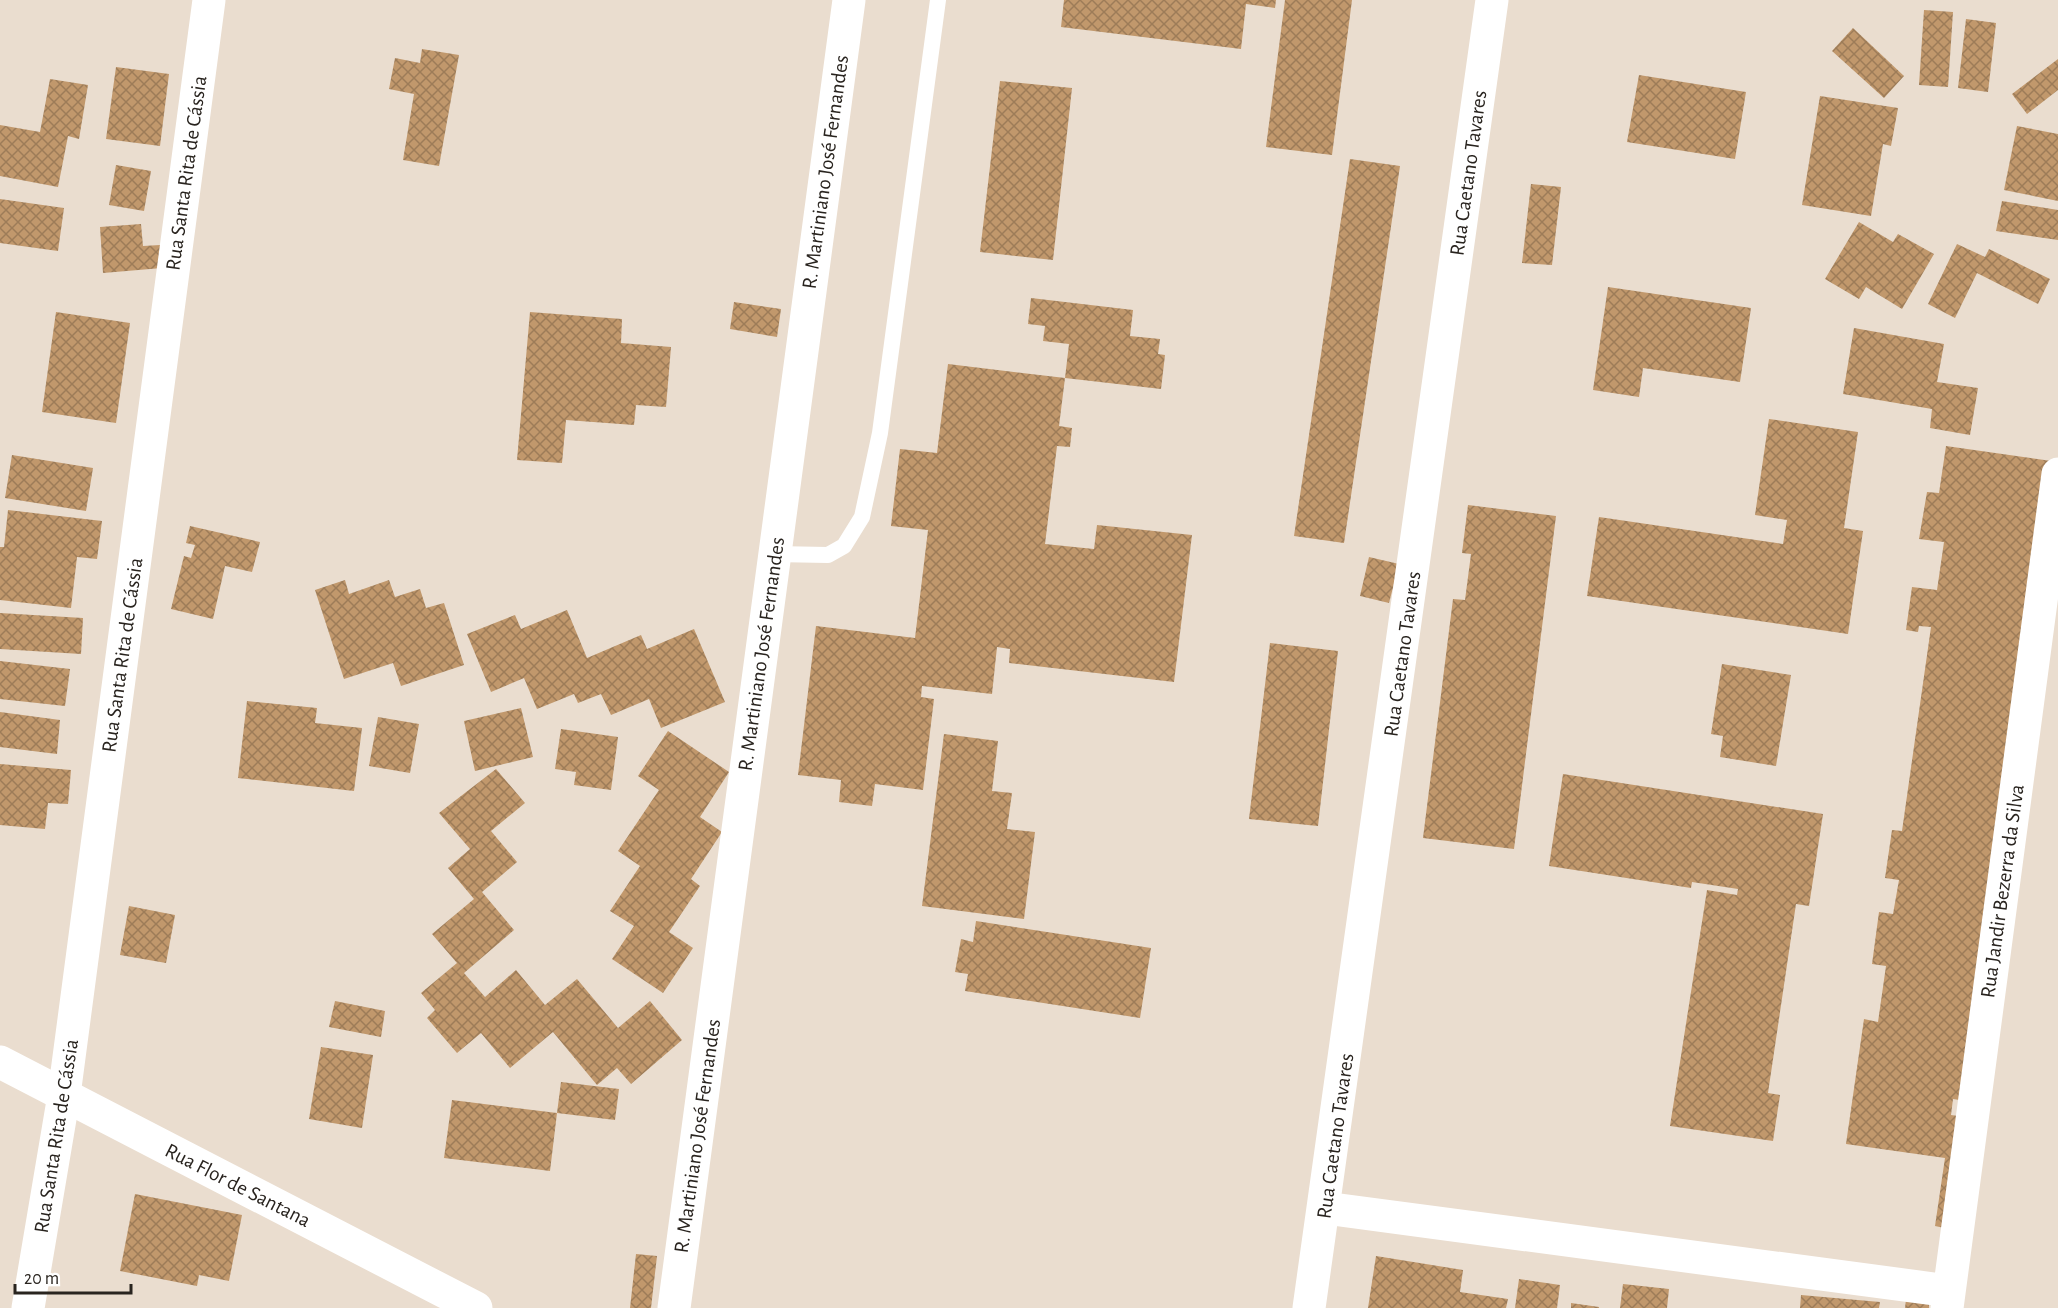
<svg xmlns="http://www.w3.org/2000/svg" width="2058" height="1308" font-family="'Alegreya Sans',sans-serif">
  <style>
    .building { fill: url(#building-cross-hatch) }
    .lines { fill: none; stroke-linecap: round; stroke-linejoin: round }
    .service { stroke: #fff; stroke-width: 16 }
    .minor { stroke: #fff; stroke-width: 33 }
    .tertiary { stroke: #fff; stroke-width: 33 }
    .labels { text-anchor: middle; stroke-width: 4.5; stroke-linejoin: round; paint-order: stroke }
    .street-label { font-size: 21px; fill: #29241f; stroke: #fff }
  </style>
  <defs>
    <pattern id="building-cross-hatch" width="8" height="8" patternUnits="userSpaceOnUse" patternTransform="scale(1.5)"><rect width="8" height="8" fill="#c1986c"/><path d="M0 0l8 8M0 8l8-8" fill="none" stroke="#9d7c58"/></pattern>
  </defs>
  <rect width="100%" height="100%" fill="#eaddcf"/>
  <path class="building" d="M1064 0H1276L1275 8 1246 4 1241 49 1061 27Z
    M1285 0H1352L1332 155 1266 147Z
    M1924 10 1953 12 1948 87 1919 85Z
    M1966 19 1996 23 1988 92 1958 88Z
    M1853 28 1904 76 1884 98 1832 51Z
    M422 49 459 55 439 166 403 160 414 94 389 89 395 58 420 63Z
    M2058 59V90L2027 114 2012 94Z
    M116 67 169 74 160 146 106 139Z
    M1639 75 1746 92 1735 159 1627 142Z
    M50 79 88 85 79 139 68 136 58 187 0 176V125L40 132Z
    M1000 81 1072 88 1053 260 980 252Z
    M1820 96 1898 108 1891 146 1883 144 1871 216 1802 205Z
    M2017 126 2058 134V201L2004 190Z
    M1350 159 1400 166 1344 543 1294 536Z
    M116 165 151 171 144 211 109 205Z
    M1531 184 1561 187 1552 265 1522 263Z
    M0 199 64 208 58 251 0 243Z
    M2002 201 2058 210V240L1996 231Z
    M1859 222 1893 242 1898 234 1934 254 1902 309 1866 287 1859 299 1825 279Z
    M141 224 143 246 160 245 162 268 103 273 100 227Z
    M1957 244 1985 257 1989 249 2050 279 2038 304 1977 273 1955 318 1928 304Z
    M1608 287 1751 308 1740 382 1643 368 1639 397 1593 390Z
    M1031 298 1133 310 1130 336 1160 339 1158 354 1165 355 1161 389 1065 378 1069 344 1043 341 1045 326 1028 324Z
    M734 302 781 309 777 337 730 329Z
    M56 312 130 323 116 423 42 412Z
    M530 312 622 319 621 343 671 347 666 407 636 405 634 425 566 420 562 463 517 460Z
    M1854 328 1944 344 1937 382 1978 388 1970 435 1930 428 1932 409 1843 394Z
    M948 364 1065 378 1059 426 1072 428 1070 447 1057 446 1045 544 1094 549 1097 525 1192 535 1174 682 1009 663 1010 649 997 647 992 694 922 686 921 697 934 699 923 790 875 784 872 806 839 802 841 780 798 775 816 626 915 638 928 530 891 526 900 449 937 453Z
    M1769 419 1858 432 1844 528 1863 531 1848 634 1587 596 1599 517 1783 544 1787 520 1755 515Z
    M1946 446 2058 462 1966 1101 1953 1099 1951 1115 1965 1117 1949 1229 1935 1226 1945 1158 1846 1144 1864 1019 1878 1022 1886 966 1872 964 1879 912 1893 914 1899 880 1885 878 1892 830 1902 831 1931 627 1919 626 1918 632 1906 630 1912 587 1937 590 1944 542 1919 539 1927 492 1939 493Z
    M12 455 93 468 86 511 5 498Z
    M1468 505 1556 516 1514 849 1423 838 1453 599 1465 600 1471 554 1462 553Z
    M8 510 102 521 97 559 77 557 71 608 0 600V547H4Z
    M190 526 260 542 252 572 225 566 213 619 171 609 184 556 191 558 195 545 186 543Z
    M1369 557 1399 564 1389 603 1360 596Z
    M345 580 349 594 389 580 395 597 420 589 426 608 444 603 464 665 401 686 393 663 344 679 315 590Z
    M567 610 587 658 641 635 647 649 694 629 725 702 661 728 649 699 611 715 601 694 578 703 574 694 537 709 524 678 491 692 467 634 515 615 521 629Z
    M0 613 83 618 81 654 0 649Z
    M1270 643 1338 651 1318 826 1249 819Z
    M0 661 70 669 65 706 0 699Z
    M1722 664 1791 675 1776 766 1720 757 1723 736 1711 734Z
    M247 701 317 708 315 723 362 728 354 791 238 778Z
    M521 708 533 757 475 771 464 721Z
    M0 712 60 720 57 754 0 747Z
    M378 717 419 724 410 773 369 766Z
    M561 729 618 737 611 790 574 785 576 772 555 769Z
    M668 731 729 772 700 817 722 832 691 879 700 886 669 932 693 948 663 993 612 959 634 926 610 911 640 866 618 851 659 790 638 776Z
    M944 734 998 741 992 791 1012 793 1007 829 1035 832 1024 919 922 906Z
    M0 764 71 770 68 804 48 803 45 829 0 825Z
    M496 769 525 803 491 831 517 862 482 892 514 930 464 973 485 997 516 970 545 1005 577 979 618 1028 650 1001 682 1040 631 1084 617 1068 597 1085 553 1032 510 1068 481 1033 457 1053 427 1018 435 1010 421 993 457 963 432 934 474 899 448 868 470 849 439 813Z
    M1563 774 1823 814 1809 906 1796 904 1768 1093 1780 1095 1773 1141 1670 1126 1707 890 1737 895 1738 889 1692 882 1691 888 1549 866Z
    M129 906 175 915 166 963 120 955Z
    M976 921 1151 948 1140 1018 965 991 968 974 955 972 961 939 973 942Z
    M335 1001 385 1011 381 1037 329 1027Z
    M321 1047 373 1055 362 1128 309 1119Z
    M561 1082 619 1089 615 1120 557 1113Z
    M452 1100 557 1113 550 1171 444 1158Z
    M135 1194 242 1215 229 1281 199 1275 197 1286 120 1271Z
    M636 1254 657 1256 651 1308H630Z
    M1376 1256 1463 1270 1460 1292 1508 1299 1506 1308H1368Z
    M1519 1279 1560 1285 1557 1308H1515Z
    M1623 1284 1669 1289 1667 1308H1620Z
    M1801 1295 1880 1302 1879 1308H1800Z
    M1906 1299 1929 1302V1308H1905Z
    M1571 1303 1599 1307V1308H1571Z"/>
  <g class="lines">
    <path class="service" d="M774 554 828 555 844 546 862 517 880 433 938 0"/>
    <path class="minor" d="M1325 1208 1949 1291
      M28 1308 64 1095 209 0
      M674 1308 849 0
      M1309 1308 1492 0
      M1947 1308 2058 474"/>
    <path class="tertiary" d="M0 1062 476 1308"/>
  </g>
  <g class="labels">
    <g class="street-label">
      <text transform="translate(825 172) rotate(-82)" y="7">R. Martiniano José Fernandes</text>
      <text transform="translate(186 173) rotate(-82)" y="7">Rua Santa Rita de Cássia</text>
      <text transform="translate(1468 173) rotate(-82)" y="7">Rua Caetano Tavares</text>
      <text transform="translate(761 654) rotate(-82)" y="7">R. Martiniano José Fernandes</text>
      <text transform="translate(1402 654) rotate(-82)" y="7">Rua Caetano Tavares</text>
      <text transform="translate(122 655) rotate(-82)" y="7">Rua Santa Rita de Cássia</text>
      <text transform="translate(2002 891) rotate(-82)" y="7">Rua Jandir Bezerra da Silva</text>
      <text transform="translate(56 1136) rotate(-81)" y="7">Rua Santa Rita de Cássia</text>
      <text transform="translate(697 1136) rotate(-82)" y="7">R. Martiniano José Fernandes</text>
      <text transform="translate(1335 1136) rotate(-82)" y="7">Rua Caetano Tavares</text>
      <text transform="translate(238 1185) rotate(27)" y="7">Rua Flor de Santana</text>
    </g>
  </g>
  <path d="M15 1284v9h116v-9" fill="none" stroke="#29241f" stroke-width="3"/>
  <text x="24" y="1284" font-size="18" fill="#29241f" stroke="#ffffff" stroke-width="4.5" paint-order="stroke">20 m</text>
</svg>
